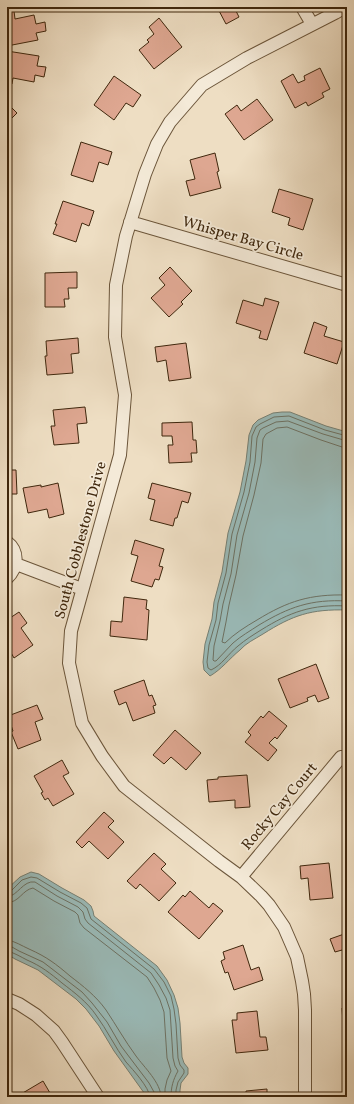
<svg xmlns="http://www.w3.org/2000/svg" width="354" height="1104" font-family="Vollkorn,serif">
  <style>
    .water { fill: #9abbb9; stroke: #768074 }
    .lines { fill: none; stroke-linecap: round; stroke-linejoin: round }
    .shore { stroke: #6c7163; stroke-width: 1 }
    .building { fill: #dea791; stroke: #3f270d }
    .street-casing { stroke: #6b553a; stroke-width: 14 }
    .street { stroke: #f4ead8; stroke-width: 12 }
    .labels { text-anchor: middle; stroke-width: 3.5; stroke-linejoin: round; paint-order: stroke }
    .street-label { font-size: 15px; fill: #3f270d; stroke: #f4ead8 }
  </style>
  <rect width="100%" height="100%" fill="#eedec3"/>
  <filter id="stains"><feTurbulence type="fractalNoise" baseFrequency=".005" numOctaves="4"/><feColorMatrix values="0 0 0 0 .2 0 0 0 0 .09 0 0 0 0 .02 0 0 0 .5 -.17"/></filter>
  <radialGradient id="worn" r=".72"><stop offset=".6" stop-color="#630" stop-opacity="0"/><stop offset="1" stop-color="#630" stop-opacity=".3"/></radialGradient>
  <path class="water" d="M282 412H290L326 426 347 432V610C311 609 293 615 263 634 255 639 246 643 240 650 229 659 222 669 210 676L204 670 203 662 205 644 212 619 214 602 222 572 228 533 240 492 246 461 249 435 253 425 258 420 273 413Z
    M31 872 39 874 62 888 84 900 91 906 93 911 94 916 157 966 167 980 174 995 178 1008 180 1023 182 1057 184 1063 188 1068V1074L181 1083 180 1090V1097H147L114 1051 99 1026 86 1009 76 999 38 970 15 959 7 954V889L20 877Z"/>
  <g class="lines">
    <path class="shore" d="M347 436 325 430 289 416 274 417 260 424 256 427 252 436 250 462 244 492 232 534 226 573 218 603 216 620 209 645 207 662 208 668 211 670C222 665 228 654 238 646 245 640 253 635 261 630 290 612 312 604 347 606
      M347 441 323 434 288 421 276 422 263 428 260 430 257 438 255 462 249 493 237 535 231 574 223 604 220 621 214 646 213 660 214 661H216C222 655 227 649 233 643 241 636 250 631 259 625 289 607 311 599 347 601
      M347 447H342L321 440 287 427 277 428 266 434 263 439 261 463 254 495 243 536 236 575 229 605 226 622 222 642 225 643C234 634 245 627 257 620 288 601 310 594 347 595
      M7 892 11 891 22 880 31 877 37 878 60 892 81 903 87 908 91 919 154 969 164 982 171 996 174 1009 176 1024 178 1058 180 1065 184 1070V1073L178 1082 176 1090V1097
      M7 897C18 896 23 880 35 882L57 896 78 907 83 912 85 919 88 923 151 973 159 985 166 998 170 1010 173 1058 175 1066 178 1071C173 1080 171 1087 171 1097
      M7 903C20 902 22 890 33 888L54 901 75 912 78 915 80 923 84 928 147 977 154 988 160 1000 164 1012 167 1058 171 1071 167 1080 165 1089V1097
      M7 940C15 941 22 946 29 949 47 957 56 964 70 976 83 986 96 996 106 1010 116 1025 125 1041 136 1056 144 1067 161 1083 161 1097
      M7 946 12 947 19 951 43 962 82 992 92 1003 107 1022 121 1046 149 1083 154 1092 155 1097
      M7 951C13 952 21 957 27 960 41 966 50 973 62 983 75 993 87 1002 96 1015 107 1030 115 1047 126 1062 133 1070 149 1087 150 1097"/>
  </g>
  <path class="building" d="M217 7H242L236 11 239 17 226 24Z
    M14 11 15 19 34 15 36 24 45 22 46 31 36 33 38 40 7 46V12Z
    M159 18 182 47 154 69 139 50 149 42 147 40 154 34 149 27Z
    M7 51 39 56 37 66 46 67 44 77 35 75 34 82 13 78 12 84 7 83Z
    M320 68 330 89 322 93 324 97 308 106 306 102 295 108 281 81 293 74 298 83 305 80 304 76Z
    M114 76 141 95 133 107 126 103 114 120 94 105Z
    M257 99 273 120 244 140 225 114 237 105 241 111Z
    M7 103 17 113 7 123Z
    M81 142 112 152 108 165 99 162 93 182 71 175Z
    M215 153 219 171 217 172 221 188 190 196 186 181 195 179 190 160Z
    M279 189 313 199 303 230 288 225 290 218 272 212Z
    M63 201 94 211 89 226 82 223 76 242 53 234 57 224H55Z
    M170 267 192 291 181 302 183 304 169 317 151 298 165 285 159 278Z
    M77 272V288H68L69 299H64L65 307H45V273Z
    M265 298 279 302 267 340 259 338 261 331 236 323 243 300 263 306Z
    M314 322 327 327 324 336 344 342 337 364 304 353Z
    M78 338 79 353 71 354 73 373 47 375 45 356H47L46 341Z
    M186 343 191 378 169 381 166 360 157 362 155 347Z
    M85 407 87 423 77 424 79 443 54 445 51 426H55L53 410Z
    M192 422 193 440H196L197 453H191L192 462 169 463 168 445H173L172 436H162V423Z
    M7 470H16L17 494H7Z
    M58 483 64 514 49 518 47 509 28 513 23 488 41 485V487Z
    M152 483 191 493 188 503 182 501 177 518H175L173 526 150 520 155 500 148 498Z
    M135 540 164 549 159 566 163 567 159 580 155 579 152 587 131 581 138 556 131 554Z
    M124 597 147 600 146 609 149 610 147 640 110 636 111 621 122 622Z
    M19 612 27 623 21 628 33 645 14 658 10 651 8 653 7 652V620Z
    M316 664 329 698 318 702 315 695 307 698 308 701 290 708 278 679Z
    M144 680 149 696 152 695 156 705 153 706 155 713 133 721 126 702 119 705 114 691Z
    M37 705 43 719 35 722 41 740 18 749 11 732 13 731 8 716Z
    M269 711 287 726 277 739 275 737 269 743 277 750 268 761 245 742 251 735 248 732 261 716 263 718Z
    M175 730 201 753 186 770 171 757 164 764 153 755Z
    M62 760 69 773 63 776 74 794 53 806 48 798 45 800 41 793 43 792 34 776Z
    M247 775 250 807 235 808V800L209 802 207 780 218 779V777Z
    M104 812 114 821 108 827 124 842 108 859 89 841 82 848 76 842Z
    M154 853 166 864 161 869 176 883 159 901 140 884 136 889 127 881Z
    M329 863 333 898 310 900 308 878 301 879 300 866Z
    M190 891 209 908 213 903 223 911 199 939 168 912 183 895 185 897Z
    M347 933V963L342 950 335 952 330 939Z
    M243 945 251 970 259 967 263 980 234 990 228 972 225 973 221 961 225 959 223 952Z
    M342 1008H347V1023H343Z
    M257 1011 260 1037H266L268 1050 236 1053 232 1020H237V1013Z
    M343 1065H347V1080H343Z
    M43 1081 50 1093 44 1097H16Z
    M267 1089V1097H230L229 1094 246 1093V1091Z"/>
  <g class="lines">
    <defs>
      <path id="street" d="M302 7 312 24
        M130 222 347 285
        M7 542C19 551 18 568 7 578
        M16 564 82 589
        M241 877 341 757
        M7 999 19 1004 36 1015 54 1031 62 1042 98 1097
        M305 1097V1010L304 994 302 981 297 957 284 927 269 905 261 896 241 877 219 861 124 786 102 756 82 723 69 663 71 631 120 455 125 395 115 337 116 285 126 236 145 174 157 144 170 122 202 85 247 58 335 13 345 7"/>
    </defs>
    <use href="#street" class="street-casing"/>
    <use href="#street" class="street"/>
  </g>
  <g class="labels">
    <g class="street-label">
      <text transform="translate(243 238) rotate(16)" y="5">Whisper Bay Circle</text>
      <text transform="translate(80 540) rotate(-75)" y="5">South Cobblestone Drive</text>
      <text transform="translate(279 806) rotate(-50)" y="5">Rocky Cay Court</text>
    </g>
  </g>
  <rect width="354" height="1104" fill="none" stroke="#eedec3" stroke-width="24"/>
  <rect x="8" y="8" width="338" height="1088" fill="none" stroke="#3f270d" stroke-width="2"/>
  <rect x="12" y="12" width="330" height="1080" fill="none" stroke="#3f270d"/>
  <rect width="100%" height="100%" filter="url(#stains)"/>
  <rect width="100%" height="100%" fill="url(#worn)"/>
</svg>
